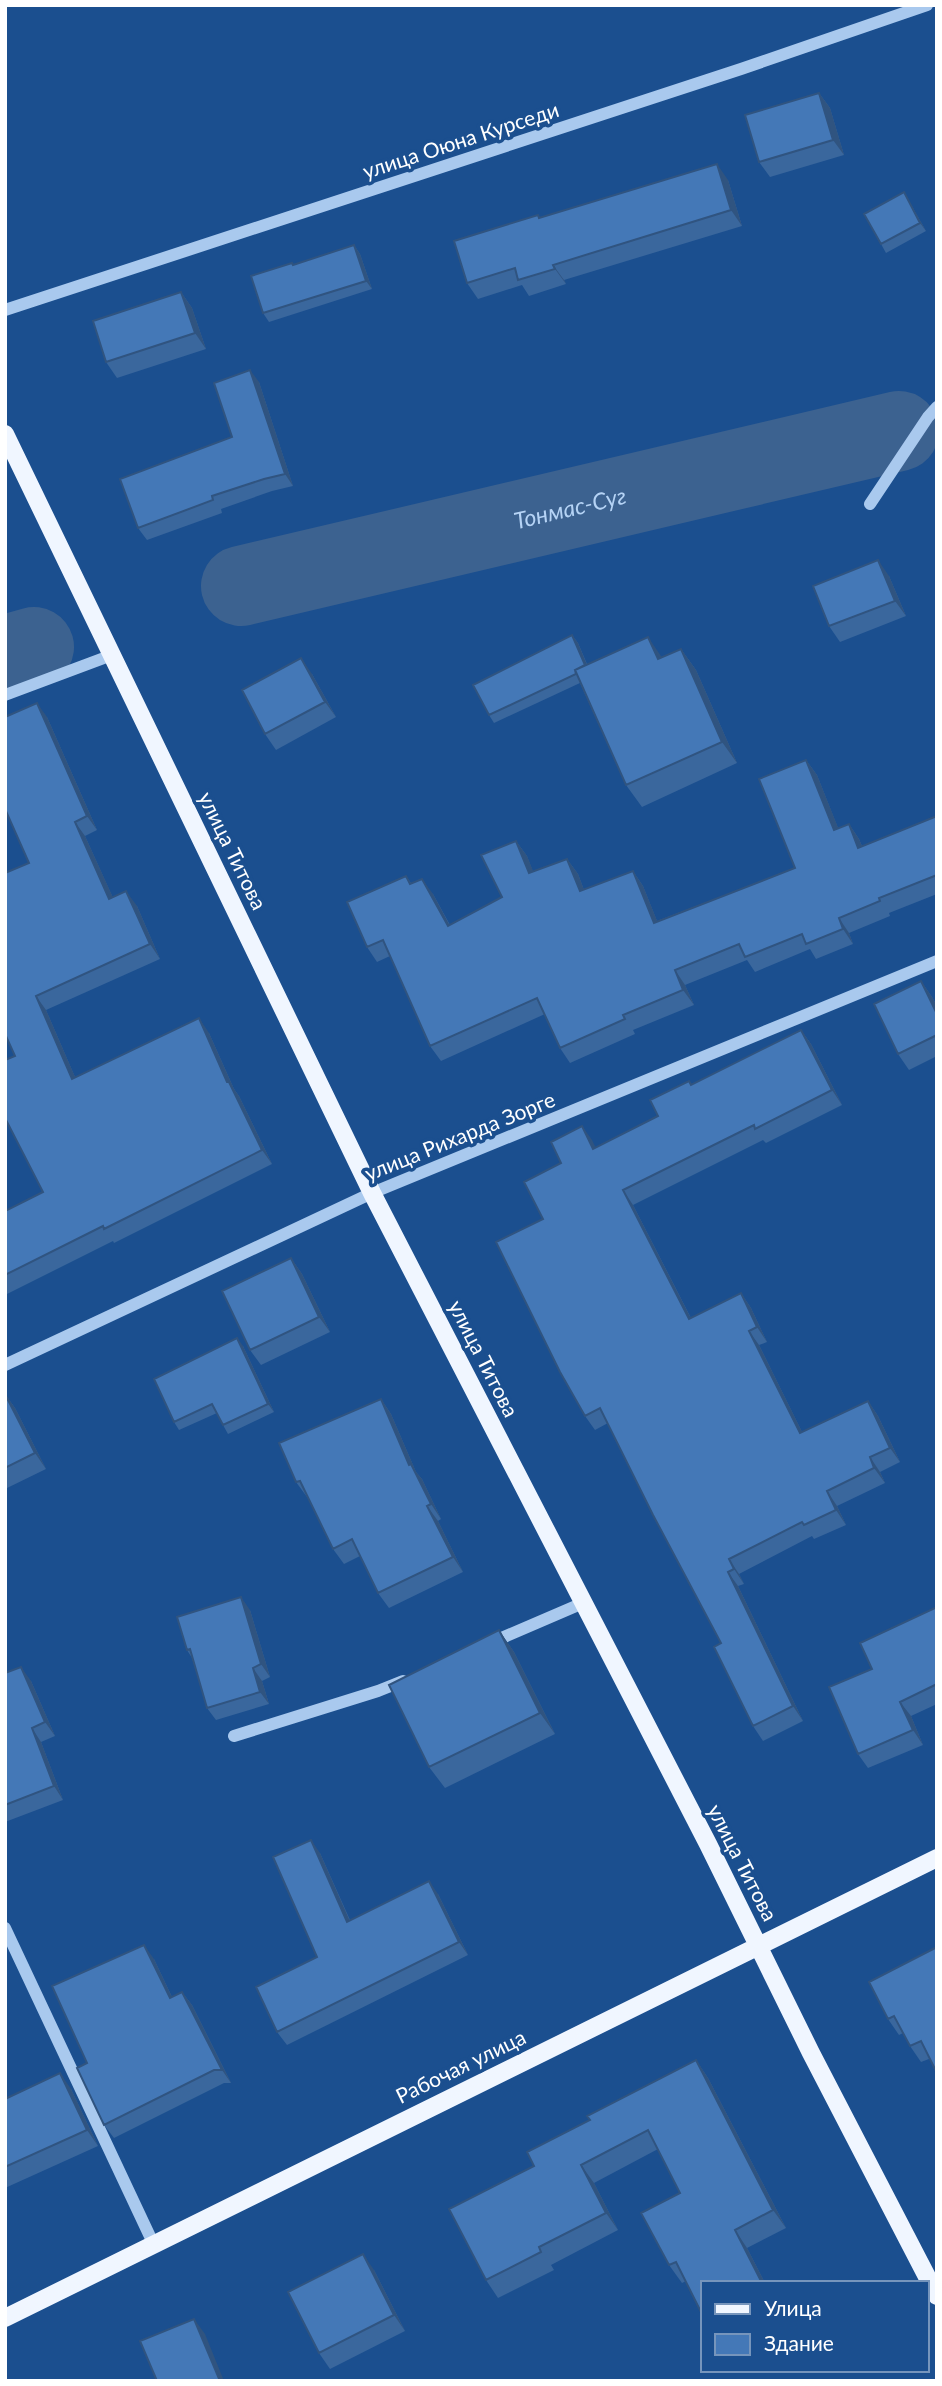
<svg xmlns="http://www.w3.org/2000/svg" width="942" height="2386" font-family="Lato,sans-serif">
  <style>
    .lines { fill: none; stroke-linecap: round; stroke-linejoin: round }
    .river { stroke: #3c6290; stroke-width: 80 }
    .minor { stroke: #a9c9ee; stroke-width: 12 }
    .major { stroke: #f0f6ff; stroke-width: 18 }
    .wall { fill: #3a679d }
    .shaded-wall { fill: #305480 }
    .building { fill: #4478b7; stroke: #305480; stroke-width: 2 }
    .labels { text-anchor: middle; stroke-width: 7; stroke-linejoin: round; paint-order: stroke }
    .street-label { font-size: 21px; fill: #fff; stroke: #1b4f8f }
    .water-label { font-size: 23px; font-style: italic; fill: #b5d3f5; stroke: #1b4f8f }
  </style>
  <rect width="100%" height="100%" fill="#1b4f8f"/>
  <g class="lines">
    <g class="river">
      <path id="s1" d="M241 586 899 431"/>
      <path d="M5 655 34 647"/>
    </g>
    <path class="minor" d="M5 310 741 69 927 5
      M870 504 928 417 937 407
      M5 695 112 655
      M5 1365 372 1193 937 961
      M490 1643 583 1603
      M234 1736 378 1691 403 1681
      M5 1928 154 2245"/>
    <path class="major" d="M5 434 372 1193 708 1844 811 2053 937 2296
      M5 2318 937 1858"/>
  </g>
  <path class="wall" d="M819 93 830 108 844 155 770 177 759 162Z
    M728 180 742 226 564 280 566 284 529 296 522 285 478 299 467 283 538 215 540 218Z
    M909 201 926 231 886 253 881 244Z
    M354 245 360 254 372 289 269 322 263 313 294 265Z
    M181 292 192 308 206 349 117 378 106 362Z
    M259 382 293 486 272 491 221 509 222 513 147 540 138 528 232 437Z
    M889 576 906 616 840 642 829 626Z
    M572 635 578 643 587 664 662 657 681 649 696 670 737 763 642 807 626 785 580 683 494 723 489 715Z
    M312 674 336 717 276 750 265 734Z
    M47 717 97 830 85 836 113 898 137 906 160 959 46 1010 75 1077 209 1033 234 1089 239 1096 272 1164 114 1243 113 1241 5 1295V1211L43 1192 15 1056 29 863Z
    M806 760 817 775 838 828 849 824 859 839 862 846 937 816V894L889 913 890 916 849 933 853 944 816 959 810 949 755 972 747 960 685 985 694 1005 633 1030 635 1034 570 1063 560 1048 545 1014 441 1061 430 1046 390 956 377 962 367 947 406 876 411 883 433 894 450 925 502 897 516 841 527 856 533 872 567 859 578 874 584 890 633 871 643 886 657 921 795 868Z
    M921 981 932 997 937 1006V1056L909 1070 898 1054Z
    M801 1030 811 1044 842 1105 766 1143 763 1140 633 1205 691 1318 741 1293 751 1308 767 1342 759 1345 802 1432 868 1401 878 1416 900 1462 880 1472 885 1483 837 1506 846 1525 814 1539 812 1536 739 1574 744 1584 738 1586 803 1721 763 1741 753 1726 721 1643 608 1423 595 1430 585 1416 543 1219 561 1163 582 1126 595 1148 658 1116 689 1081 691 1085Z
    M291 1258 302 1274 330 1332 261 1365 250 1350Z
    M243 1346 274 1412 228 1434 223 1425 217 1413 179 1430 174 1422Z
    M5 1394 15 1408 46 1469 5 1489Z
    M381 1399 391 1414 416 1472 422 1479 441 1519 438 1521 463 1572 389 1608 378 1593 360 1556 344 1564 333 1549 308 1497H307L296 1482Z
    M937 1607V1704L911 1716 923 1745 868 1768 858 1754Z
    M250 1610 270 1677 262 1681 269 1704 216 1720 207 1708 192 1658 187 1650Z
    M499 1630 514 1652 555 1734 445 1788 429 1767Z
    M5 1673 31 1681 55 1736 41 1742 63 1800 5 1822Z
    M320 1853 350 1920 438 1894 468 1955 287 2045 277 2032 317 1957Z
    M937 1947 929 2059 921 2062 910 2046 903 2033 899 2035 888 2019Z
    M154 1959 172 1997 182 1992 192 2005 231 2083H224L114 2138 104 2125 87 2063Z
    M696 2060 708 2078 786 2228 747 2248 765 2283H702L686 2281 682 2283 669 2265 680 2193 658 2149 594 2183 618 2230 551 2265 554 2270 498 2298 486 2280 534 2166 590 2120Z
    M71 2089 98 2146 5 2188V2099Z
    M374 2270 405 2331 330 2369 319 2353Z"/>
  <path class="shaded-wall" d="M819 93 830 108 844 155 833 140Z
    M717 164 728 180 742 226 731 210Z
    M904 192 909 201 926 231 920 223Z
    M354 245 360 254 372 289 366 281Z
    M553 265 564 280 566 284 555 269Z
    M181 292 192 308 206 349 195 333Z
    M250 370 259 382 293 486 285 474Z
    M878 560 889 576 906 616 895 601Z
    M572 635 578 643 592 677 587 669Z
    M648 637 663 659H658Z
    M681 649 696 670 737 763 722 742Z
    M301 658 312 674 336 717 325 702Z
    M37 703 47 717 97 830 87 816Z
    M806 760 817 775 845 845 834 830Z
    M75 822 85 836 120 913 109 899Z
    M849 824 859 839 869 863 858 848Z
    M516 841 527 856 540 888 529 873Z
    M567 859 578 874 590 906 580 891Z
    M633 871 643 886 664 938 654 923Z
    M422 879 433 894 458 941 448 926Z
    M126 891 137 906 160 959 150 944Z
    M839 918 849 933 853 944 843 929Z
    M675 970 685 985 694 1005 683 990Z
    M921 981 932 997 937 1006V1014Z
    M36 996 46 1010 82 1093 72 1079Z
    M199 1018 209 1033 234 1089 239 1096 272 1164 262 1150 227 1082Z
    M801 1030 811 1044 842 1105 832 1090Z
    M582 1126 592 1140 603 1163 593 1149Z
    M623 1190 633 1205 699 1334 689 1319Z
    M291 1258 302 1274 330 1332 319 1317Z
    M741 1293 751 1308 767 1342 757 1327Z
    M749 1331 759 1345 810 1448 800 1433Z
    M237 1338 243 1346 274 1412 268 1404Z
    M5 1394 15 1408 46 1469 35 1453Z
    M381 1399 391 1414 416 1472 422 1479 441 1519 431 1504 409 1465Z
    M868 1401 878 1416 900 1462 890 1448Z
    M870 1457 880 1472 885 1483 874 1468Z
    M827 1491 837 1506 846 1525 836 1510Z
    M427 1506 438 1521 463 1572 453 1557Z
    M729 1559 739 1574 744 1584 734 1569Z
    M728 1572 738 1586 803 1721 793 1706Z
    M241 1597 250 1610 270 1677 261 1664Z
    M499 1630 514 1652 555 1734 540 1713Z
    M21 1667 31 1681 55 1736 45 1722Z
    M253 1668 262 1681 269 1704 260 1692Z
    M900 1702 911 1716 923 1745 913 1730Z
    M32 1728 41 1742 63 1800 54 1786Z
    M311 1840 320 1853 356 1935 347 1922Z
    M429 1881 438 1894 468 1955 459 1942Z
    M144 1945 154 1959 179 2012 170 1998Z
    M182 1992 192 2005 231 2083 222 2070Z
    M696 2060 708 2078 786 2228 773 2210Z
    M60 2073 71 2089 98 2146 87 2130Z
    M581 2165 594 2183 618 2230 606 2213Z
    M735 2230 747 2248 765 2283H762Z
    M363 2254 374 2270 405 2331 394 2315Z
    M194 2319 205 2334 224 2381H220Z"/>
  <path class="building" d="M819 93 833 140 759 162 745 115Z
    M717 164 731 210 553 265 555 269 518 280 515 268 467 283 454 241 538 215 539 218Z
    M904 192 920 223 881 244 864 214Z
    M354 245 366 281 263 313 251 276 292 263 293 265Z
    M181 292 195 333 106 362 93 321Z
    M250 370 285 474 264 479 212 496 213 500 138 528 120 479 232 437 214 383Z
    M878 560 895 601 829 626 813 586Z
    M572 635 585 665 575 670 576 674 489 715 473 685Z
    M648 637 658 659 681 649 722 742 626 785 575 670Z
    M301 658 325 702 265 734 242 690Z
    M37 703 87 816 75 822 109 899 126 891 150 944 36 996 72 1079 199 1018 227 1082H229L262 1150 104 1229 103 1226 5 1275V1211L43 1192 5 1118V1060L15 1056 5 1034V873L29 863 5 809V717Z
    M806 760 834 830 849 824 858 848 937 816V875L879 898 880 901 839 918 843 929 806 944 802 934 745 957 739 944 675 970 683 990 623 1015 625 1019 560 1048 537 998 430 1046 383 940 367 947 347 902 406 876 410 884 422 879 448 926 502 897 481 855 516 841 529 873 567 859 580 891 633 871 654 923 795 868 759 779Z
    M921 981 937 1014V1035L898 1054 874 1004Z
    M801 1030 832 1090 755 1129 754 1125 623 1190 689 1319 741 1293 757 1327 749 1331 800 1433 868 1401 890 1448 870 1457 874 1468 827 1491 836 1510 804 1525 802 1522 729 1559 734 1569 728 1572 793 1706 753 1726 714 1647 721 1643 653 1515 600 1408 585 1416 560 1372 496 1242 543 1219 524 1182 561 1163 551 1142 582 1126 593 1149 658 1116 650 1100 689 1081 691 1085Z
    M291 1258 319 1317 250 1350 222 1291Z
    M237 1338 268 1404 223 1425 212 1404 174 1422 154 1379Z
    M5 1394 35 1453 5 1468Z
    M381 1399 409 1465 411 1464 431 1504 427 1506 453 1557 378 1593 352 1539 333 1549 300 1481 296 1482 279 1443Z
    M241 1597 261 1664 253 1668 260 1692 207 1708 190 1649 187 1650 177 1617Z
    M937 1607V1684L900 1702 913 1730 858 1754 829 1687 872 1669 860 1643Z
    M499 1630 540 1713 429 1767 389 1685Z
    M21 1667 45 1722 32 1728 54 1786 5 1805V1673Z
    M311 1840 347 1922 429 1881 459 1942 277 2032 256 1987 317 1957 273 1857Z
    M144 1945 170 1998 182 1992 222 2070H214L104 2125 77 2068 87 2063 52 1986Z
    M937 1947V2073L921 2041 910 2046 894 2016 888 2019 869 1982Z
    M696 2060 773 2210 735 2230 762 2283H702V2314L676 2262 669 2265 641 2213 680 2193 648 2130 581 2165 606 2213 539 2247 541 2252 486 2280 449 2209 534 2166 527 2152 590 2120 587 2116Z
    M60 2073 87 2130 5 2167V2099Z
    M363 2254 394 2315 319 2353 288 2292Z
    M194 2319 220 2381H157L140 2341Z"/>
  <g class="labels">
    <g class="street-label">
      <text transform="translate(461 141) rotate(-18)" y="7">улица Оюна Курседи</text>
      <text transform="translate(232 851) rotate(64)" y="7">улица Титова</text>
      <text transform="translate(460 1137) rotate(-22)" y="7">улица Рихарда Зорге</text>
      <text transform="translate(483 1359) rotate(63)" y="7">улица Титова</text>
      <text transform="translate(742 1863) rotate(63)" y="7">улица Титова</text>
      <text transform="translate(461 2067) rotate(-26)" y="7">Рабочая улица</text>
    </g>
    <g class="water-label">
      <text dy="8" stroke="none"><textPath href="#s1" startOffset="338">Тонмас-Суг</textPath></text>
    </g>
  </g>
  <rect width="942" height="2386" fill="none" stroke="#ffffff" stroke-width="14"/>
  <rect x="701" y="2281" width="228" height="91" fill="#1b4f8f" stroke="#7695bc" stroke-width="2"/>
  <rect x="715" y="2304" width="35" height="10" fill="#f0f6ff" stroke="#7695bc" stroke-width="2"/>
  <text x="764" y="2316" font-size="21" fill="#ffffff">Улица</text>
  <rect x="715" y="2334" width="35" height="21" fill="#4478b7" stroke="#7695bc" stroke-width="2"/>
  <text x="764" y="2351" font-size="21" fill="#ffffff">Здание</text>
</svg>
